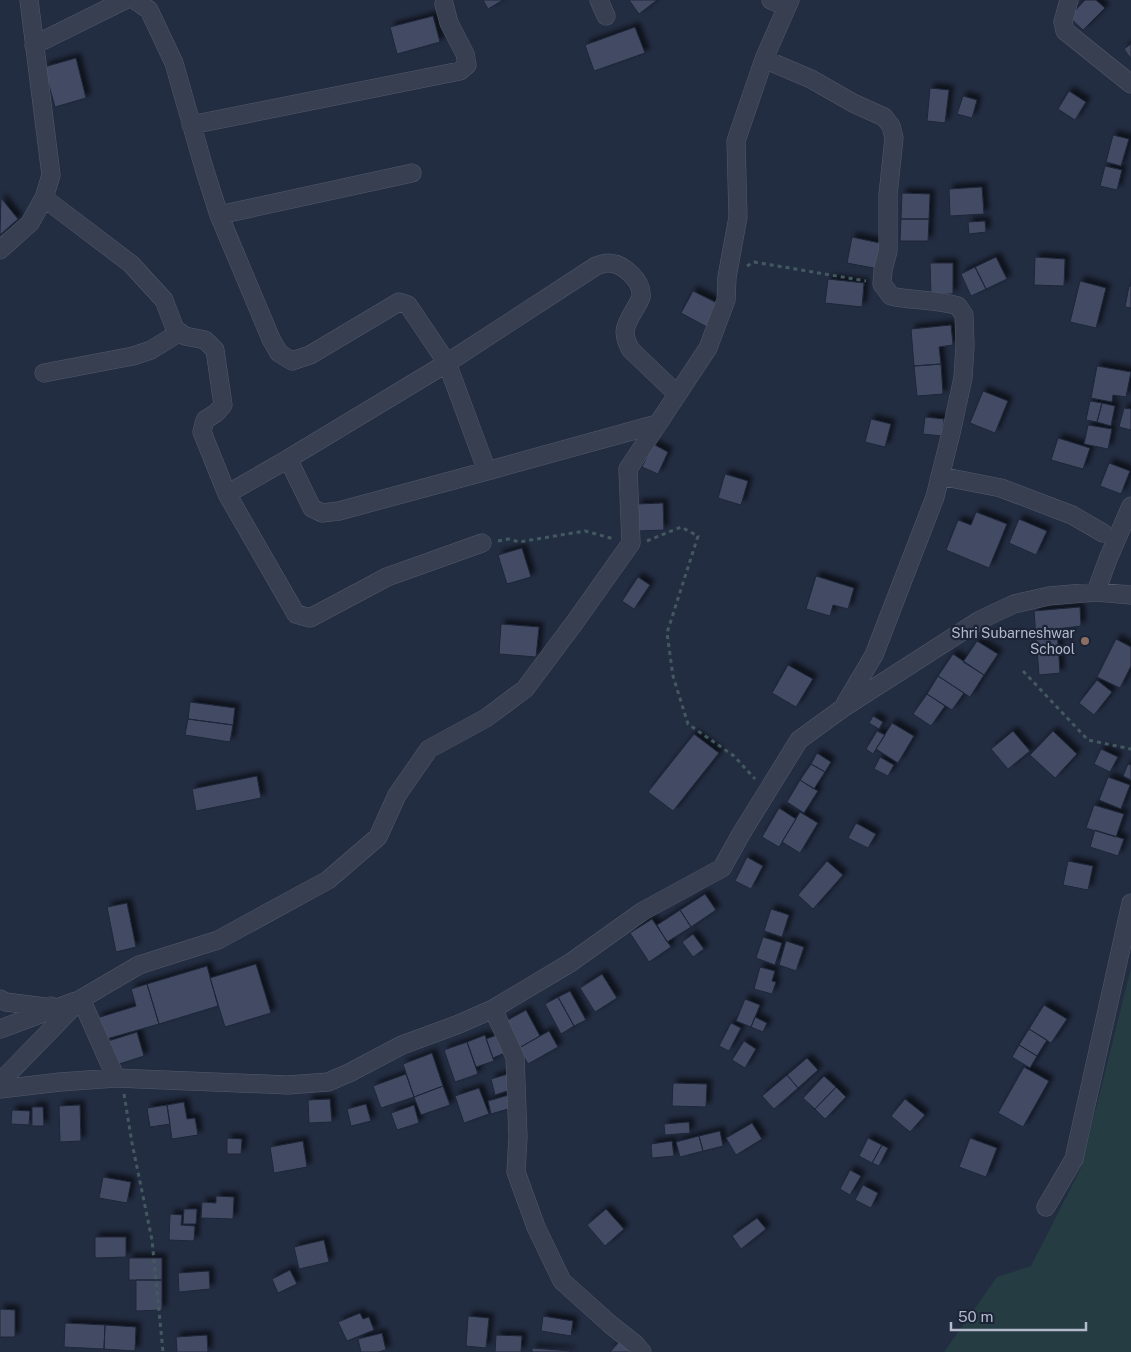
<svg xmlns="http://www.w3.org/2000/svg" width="1131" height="1352" font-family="'Public Sans',sans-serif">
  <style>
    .green { fill: #253c43 }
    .building { fill: #424c64; stroke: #1e2639; filter: url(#shadow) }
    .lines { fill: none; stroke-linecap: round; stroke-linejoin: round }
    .minor-casing { stroke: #525a6c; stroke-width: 19 }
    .path { stroke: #435960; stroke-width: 3; stroke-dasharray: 4 4; stroke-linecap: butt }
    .minor { stroke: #373f51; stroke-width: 18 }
    .education-dot { fill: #8d6e63; stroke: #1c2437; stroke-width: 2 }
    .labels { text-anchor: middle; stroke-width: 4.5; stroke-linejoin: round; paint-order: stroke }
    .poi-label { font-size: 14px; fill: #b4bacc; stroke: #1c2437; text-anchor: end }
  </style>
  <defs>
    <filter id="shadow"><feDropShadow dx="4.5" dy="-4.5" stdDeviation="2.5" flood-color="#0009"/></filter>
  </defs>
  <rect width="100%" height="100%" fill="#232d42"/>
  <path class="green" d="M1131 968V1352H944L997 1277 1031 1266 1081 1168Z"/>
  <path class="building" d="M483 0H503L488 9Z
    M629 0H657L639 14Z
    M1085 0H1096L1105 8 1083 30 1069 17Z
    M433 16 440 42 397 54 390 27Z
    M635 27 645 53 594 71 585 45Z
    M1131 44V59L1124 49Z
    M76 58 86 98 55 107 44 67Z
    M930 88 949 90 945 123 927 121Z
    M1069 91 1086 102 1075 120 1058 109Z
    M963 96 977 100 972 118 957 114Z
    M1113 135 1129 139 1121 166 1106 162Z
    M1105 166 1122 170 1117 190 1100 186Z
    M982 187 984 214 950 216 949 189Z
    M902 193 930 194 929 219H901Z
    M1 198 18 219 1 234H0Z
    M901 219H929L928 241H900Z
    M985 221 986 232 969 234 968 222Z
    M852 237 884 244 879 269 847 263Z
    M996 257 1007 279 986 289 975 267Z
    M1035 257 1065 259 1064 286 1034 285Z
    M930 263H953V294H931Z
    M975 267 986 289 971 296 961 274Z
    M828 279 864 283 862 307 825 303Z
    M1080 281 1106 288 1096 328 1070 322Z
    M1129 286H1131V308L1125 307Z
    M693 291 719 304 707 327 681 313Z
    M951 325 953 345 939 347 941 364 914 366 911 329Z
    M941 364 943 394 917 396 914 366Z
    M1097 366 1131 372 1126 397 1113 395 1112 402 1091 398Z
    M983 391 1008 401 995 433 970 423Z
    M1090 401 1102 403 1097 422 1086 420Z
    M1102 403 1115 406 1111 426 1097 422Z
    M1124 408 1131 409V430L1119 427Z
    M925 417 944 419 942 436 923 434Z
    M871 419 891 424 885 447 865 442Z
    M1088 425 1112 429 1108 449 1084 444Z
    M1058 438 1090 448 1083 469 1051 460Z
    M653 444 668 452 658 474 642 467Z
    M1109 463 1130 471 1121 494 1100 486Z
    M725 474 748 481 741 505 718 498Z
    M663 503 664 530 638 531 637 504Z
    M976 512 1007 524 989 568 946 550 958 520 971 525Z
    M1019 519 1047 531 1036 555 1009 543Z
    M522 548 531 577 507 584 498 555Z
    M816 576 854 588 848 609 833 605 830 616 806 609Z
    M638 577 650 585 634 609 622 601Z
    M1080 607 1081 626 1057 629 1060 673 1039 675 1034 611Z
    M501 624 539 627 536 657 499 654Z
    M1116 639 1131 647V666L1120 688 1097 677Z
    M977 641 998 654 984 675 963 662Z
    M953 654 984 675 970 697 938 676Z
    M788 665 813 679 796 707 772 693Z
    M938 676 964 693 952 710 927 694Z
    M1097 680 1112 692 1094 715 1079 703Z
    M927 694 945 706 931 726 913 714Z
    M190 702 235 708 233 725 188 719Z
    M873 716 883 722 879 729 869 723Z
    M188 719 233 725 230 742 185 735Z
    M892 723 914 736 898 763 876 749Z
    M877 731 885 735 873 754 866 749Z
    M1013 731 1030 751 1008 769 991 749Z
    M1053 731 1077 754 1055 778 1030 755Z
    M694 734 719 753 673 811 648 792Z
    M1101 749 1118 757 1110 772 1094 764Z
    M817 753 831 762 825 772 811 764Z
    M880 757 894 765 888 776 874 769Z
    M811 764 825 772 814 789 800 780Z
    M1128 764 1131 765V780L1123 776Z
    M257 776 261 798 196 811 192 789Z
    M1108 777 1130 785 1121 809 1099 800Z
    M800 780 818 791 804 813 787 802Z
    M1094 805 1124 814 1116 837 1086 828Z
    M779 808 796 819 779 847 762 837Z
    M800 812 818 823 800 853 782 842Z
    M856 823 876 834 868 848 848 838Z
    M1095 830 1124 839 1118 856 1090 847Z
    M747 857 763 866 751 889 735 881Z
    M827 861 843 875 813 909 798 895Z
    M1068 861 1093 866 1088 890 1063 885Z
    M705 894 716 910 691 927 680 910Z
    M127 903 136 947 116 952 107 907Z
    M771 909 789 915 782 937 764 931Z
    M680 910 691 927 667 942 657 925Z
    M652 919 671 947 649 962 630 933Z
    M693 934 704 949 693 957 682 942Z
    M763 937 782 943 775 965 756 958Z
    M786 941 804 947 796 971 779 965Z
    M256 964 271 1013 225 1027 210 978Z
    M207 966 218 1006 159 1024 147 984Z
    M760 967 775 971 772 981 776 982 772 994 754 989Z
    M602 974 617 998 595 1012 580 988Z
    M147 984 159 1024 103 1040 97 1018 136 1006 131 989Z
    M570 991 586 1020 574 1026 558 997Z
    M558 997 574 1026 561 1034 545 1004Z
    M745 999 760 1005 751 1027 736 1021Z
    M1044 1005 1067 1019 1051 1043 1029 1029Z
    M526 1010 540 1036 519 1048 504 1022Z
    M755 1017 767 1023 763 1032 751 1027Z
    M731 1023 741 1028 729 1051 719 1046Z
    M1029 1029 1047 1040 1037 1056 1019 1045Z
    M549 1031 558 1047 528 1064 519 1048Z
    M137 1032 144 1056 113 1066 105 1042Z
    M500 1034 507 1052 493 1058 486 1039Z
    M485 1035 494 1061 476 1067 467 1042Z
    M744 1041 756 1049 745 1068 732 1060Z
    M467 1042 478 1074 455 1082 444 1050Z
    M1019 1045 1037 1056 1030 1068 1012 1057Z
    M432 1053 443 1086 414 1097 403 1064Z
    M807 1058 818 1070 798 1088 787 1075Z
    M1024 1067 1049 1081 1023 1127 998 1113Z
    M406 1074 414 1097 381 1108 373 1086Z
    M508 1074 513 1089 495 1095 491 1079Z
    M787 1075 798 1088 774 1109 762 1096Z
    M824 1076 836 1087 815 1109 803 1098Z
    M673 1083 707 1084 706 1107 672 1106Z
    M443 1086 450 1105 421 1115 414 1097Z
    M836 1087 846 1097 825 1119 815 1109Z
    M479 1088 489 1114 464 1123 455 1096Z
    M512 1094 515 1107 491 1114 488 1101Z
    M330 1099 332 1122 309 1123 308 1100Z
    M905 1099 925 1115 910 1132 891 1116Z
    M184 1102 187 1119 195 1118 198 1135 172 1139 167 1105Z
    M366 1104 371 1121 351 1126 347 1109Z
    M80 1105 81 1141 60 1142 59 1106Z
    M167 1105 170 1124 150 1127 147 1108Z
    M414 1105 419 1123 397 1130 391 1113Z
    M32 1107H43L44 1126H32Z
    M12 1110 30 1111 29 1125 11 1124Z
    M689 1122 690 1133 665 1135 664 1124Z
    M752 1123 762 1139 736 1155 726 1138Z
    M720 1131 723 1146 703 1151 699 1136Z
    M699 1136 703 1151 680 1157 676 1142Z
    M227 1138 242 1139 241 1154H227Z
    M868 1138 882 1145 872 1163 859 1156Z
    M970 1138 997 1148 986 1177 959 1167Z
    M303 1141 307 1167 274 1173 270 1147Z
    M672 1141 674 1156 652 1158 651 1144Z
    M882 1145 888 1148 879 1166 872 1163Z
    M850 1170 861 1176 850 1195 840 1189Z
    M103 1177 131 1182 127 1203 99 1198Z
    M863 1185 878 1193 871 1208 855 1200Z
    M216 1196 234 1197 233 1219 201 1218 202 1202 216 1203Z
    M184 1209H197L196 1224H183Z
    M606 1209 624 1229 605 1246 587 1225Z
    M170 1214 182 1215 181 1225 195 1226 194 1241 169 1240Z
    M757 1218 766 1229 741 1249 732 1236Z
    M95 1237H126V1257L95 1258Z
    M324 1240 329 1262 299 1269 294 1247Z
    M129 1258H162V1280H129Z
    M290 1270 297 1284 278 1293 272 1279Z
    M209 1271 210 1289 179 1292 178 1273Z
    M136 1280H162V1310L136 1311Z
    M0 1309 15 1310V1337H0Z
    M360 1313 363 1319 369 1317 374 1330 347 1341 338 1322Z
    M468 1316 489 1318 486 1348 466 1346Z
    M543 1316 573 1321 571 1336 541 1331Z
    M65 1323 105 1325 104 1349 64 1347Z
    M105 1325 136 1327 135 1351 104 1349Z
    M382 1333 386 1350 378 1352H361L358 1339Z
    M207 1335 208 1352H177L176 1337Z
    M496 1335 522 1336 521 1352H495Z
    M619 1342 631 1352H610Z
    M532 1348 571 1351 570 1352H532Z"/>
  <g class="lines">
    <defs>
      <path id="minor" d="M135 0 149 10 174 63 204 168 219 215 271 339 279 353 292 361 310 355 399 302 408 305 447 363 487 471 339 511 322 513 312 508 288 459 447 363 596 266C600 265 604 263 608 263 623 263 643 281 641 297 640 300 638 304 636 307 626 324 620 332 631 350L677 394
        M599 0 606 16
        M771 0 787 7
        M1069 0 1063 22 1065 31 1131 84
        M34 45 125 0
        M764 59 811 79 853 103 884 117 891 126 894 138 888 195V251L883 270 882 284 891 296C913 301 936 299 958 306L964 315 965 346 963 378 951 433 935 497 874 655 845 704
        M191 125 460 71 467 65 465 54 449 23 444 4
        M44 198 131 264 164 300 175 329 185 336 205 340 215 350 223 405 216 413 205 420 202 432 227 494 288 459
        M219 215 412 173
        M0 250 30 223 44 198 51 175 29 0
        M44 373 133 356 151 350 180 332
        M487 471 657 424
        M940 476 1001 488 1072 515 1103 533
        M227 494 296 614 310 618 387 577 482 543
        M1096 592 1108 559 1131 506
        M0 999 6 1002 45 1007 51 1006
        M81 999 116 1078
        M493 1009 515 1057 518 1137 516 1172 536 1227 562 1281 611 1325 635 1344 642 1352
        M0 1029 76 1001
        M0 1082 81 999 139 965 218 940 328 880 378 837 397 795 429 749 486 718 525 689 575 622 631 543 628 469 708 348 726 300 727 277 738 217 736 141 764 59 790 0
        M0 1089 60 1082 116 1078 288 1085 328 1082 349 1073 402 1045 459 1024 493 1009 570 963 643 911 722 868 741 834 799 740 843 708 980 620 1014 604 1049 596 1096 592 1131 595
        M1046 1207 1074 1159 1131 903"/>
    </defs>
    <use href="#minor" class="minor-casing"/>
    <path class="path" d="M747 266 754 262 866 281
      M498 541 509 539 519 542 585 531 614 539
      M647 541 681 527 698 536 667 633 673 676 688 724 734 756 755 779
      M1023 671 1088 740 1131 749
      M124 1094 132 1143 152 1240 163 1352"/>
    <use href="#minor" class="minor"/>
  </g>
  <circle class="education-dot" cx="1085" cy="641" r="5"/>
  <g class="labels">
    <g class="poi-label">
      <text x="1075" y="638">Shri Subarneshwar<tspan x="1075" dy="16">School</tspan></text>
    </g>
  </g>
  <path d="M951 1322v8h135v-8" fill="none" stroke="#b4bacc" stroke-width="2.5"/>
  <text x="958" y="1322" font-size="15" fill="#b4bacc" stroke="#1c2437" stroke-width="4" paint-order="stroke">50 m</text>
</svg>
